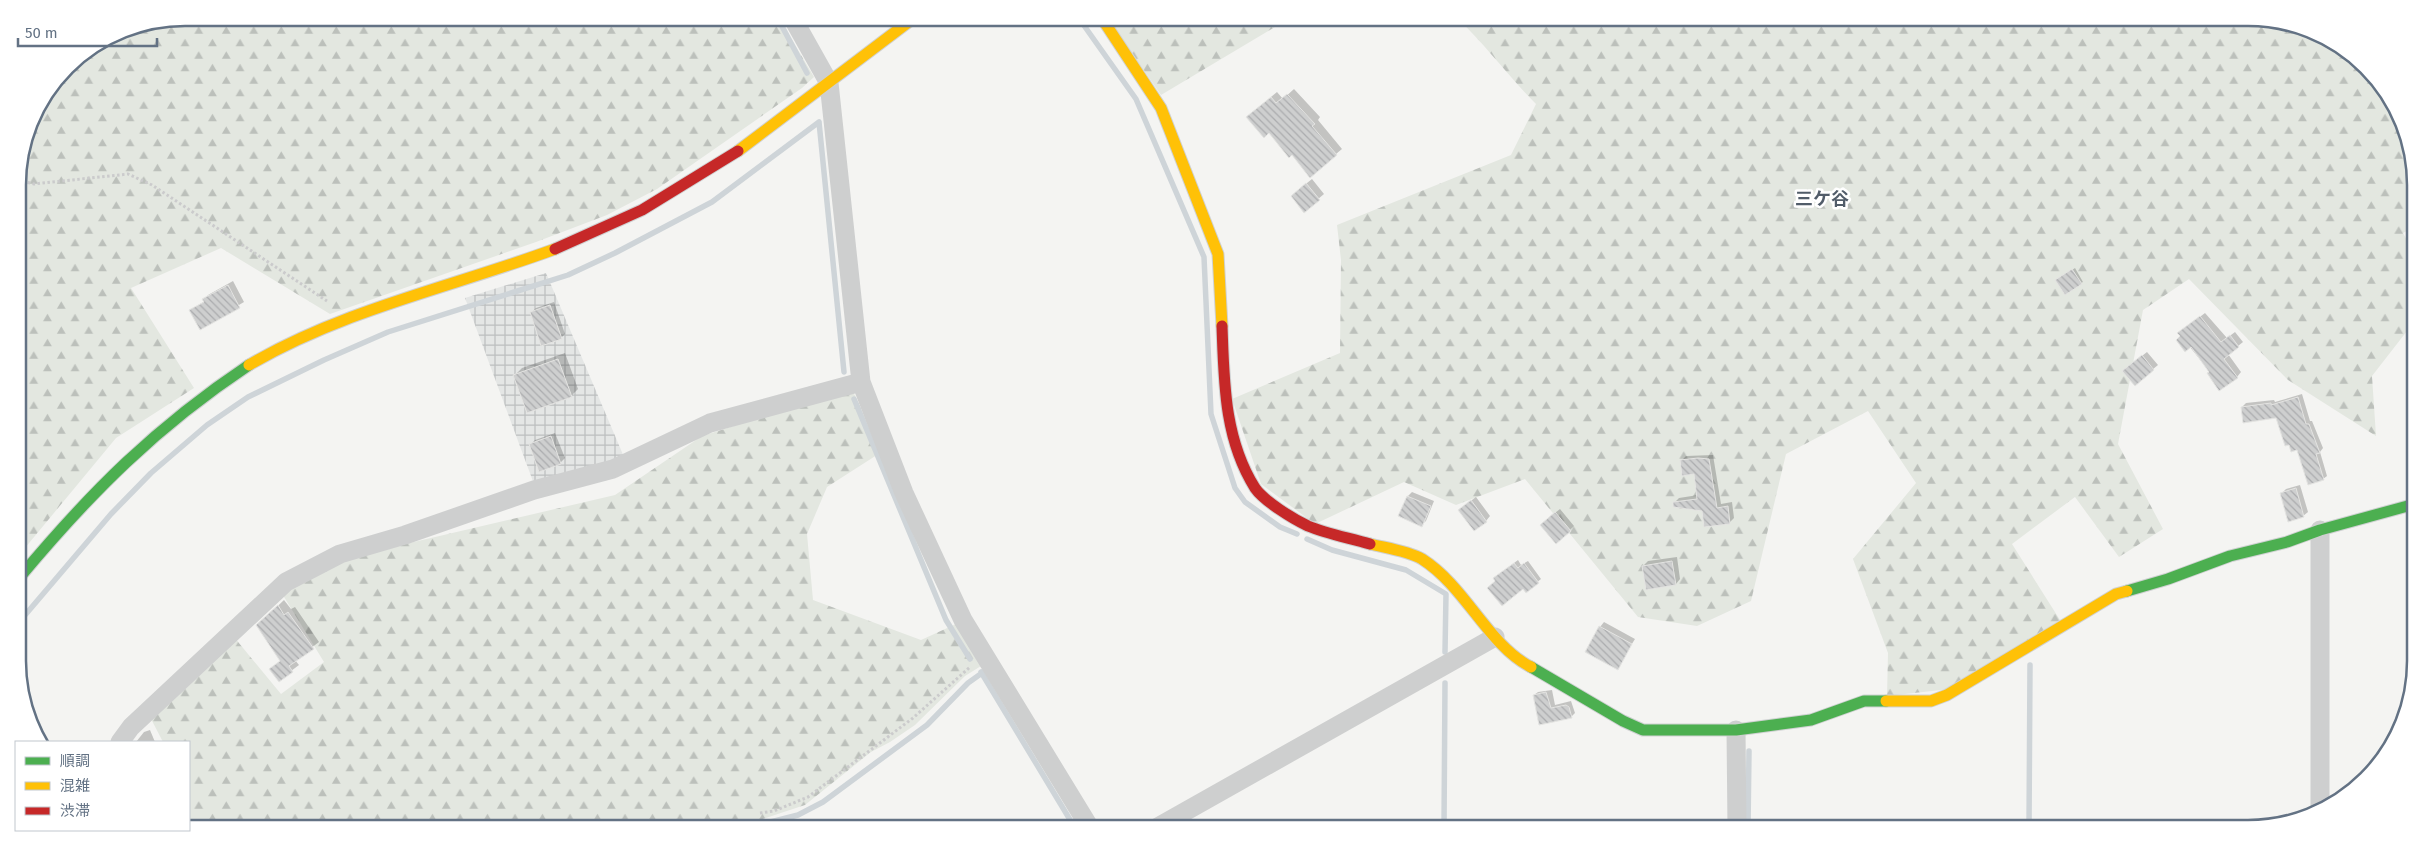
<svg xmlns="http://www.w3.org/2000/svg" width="2433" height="846" font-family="'Fira Sans','Noto Sans JP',sans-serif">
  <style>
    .industrial { fill: url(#industrial-grid) }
    .forest { fill: url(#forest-firs) }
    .shadow { fill: #0003 }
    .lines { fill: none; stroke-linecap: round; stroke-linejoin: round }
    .stream { stroke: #ced4d8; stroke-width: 5.5 }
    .building { fill: url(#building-back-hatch); stroke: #e4e4e2 }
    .fast-casing { stroke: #cfd1d2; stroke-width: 13 }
    .slow-casing { stroke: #cfd1d2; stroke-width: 13 }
    .jam-casing { stroke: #cfd1d2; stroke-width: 13 }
    .path { stroke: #cbcbcc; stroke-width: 3; stroke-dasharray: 2.5 2.5; stroke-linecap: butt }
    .street { stroke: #cecfcf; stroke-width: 19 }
    .fast { stroke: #4caf50; stroke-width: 11 }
    .slow { stroke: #ffc107; stroke-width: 11 }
    .jam { stroke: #c62828; stroke-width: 11 }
    .labels { text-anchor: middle; stroke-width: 5; stroke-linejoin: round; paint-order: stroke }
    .quarter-label { font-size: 18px; font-weight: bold; fill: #515c69; stroke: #fff }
    .rim { fill: none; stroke: #637284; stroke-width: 2.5 }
  </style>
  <defs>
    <pattern id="industrial-grid" width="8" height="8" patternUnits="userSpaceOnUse" patternTransform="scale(1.25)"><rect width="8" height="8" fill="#e4e6e5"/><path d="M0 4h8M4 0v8" fill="none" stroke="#bcbfbf"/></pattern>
    <pattern id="forest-firs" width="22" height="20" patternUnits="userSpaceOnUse" patternTransform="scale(1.25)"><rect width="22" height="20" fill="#e3e7e0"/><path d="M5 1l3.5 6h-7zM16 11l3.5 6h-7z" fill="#bcc0bb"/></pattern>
    <pattern id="building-back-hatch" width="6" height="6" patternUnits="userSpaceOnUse" patternTransform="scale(1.25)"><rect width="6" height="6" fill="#cecfcf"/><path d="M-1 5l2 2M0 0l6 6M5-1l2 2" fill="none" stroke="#abacae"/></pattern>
  </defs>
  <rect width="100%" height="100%" fill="#f4f4f2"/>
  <path class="industrial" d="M546 273 624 457 534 484 465 298Z"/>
  <path class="forest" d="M185 18H779L814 77 802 88 657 189 607 215 536 242 330 314 221 248 131 288 194 388 116 438 20 554 18 174 35 111 74 59 121 30Z
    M1108 18H1328L1285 21 1161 95Z
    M1457 18H2248L2302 26 2374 75 2398 111 2414 163V227L2403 233 2414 253V322L2372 376 2376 436 2288 380 2189 279 2143 310 2118 444 2163 529 2119 557 2075 497 2012 544 2060 620 1950 689 1887 696 1888 653 1853 559 1916 483 1868 411 1786 454 1751 601 1697 626 1638 617 1525 479 1456 505 1404 482 1315 524 1261 484 1232 399 1340 353 1341 260 1337 225 1511 155 1536 104C1508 76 1485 44 1457 18Z
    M849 390 855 395 880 453 827 487 807 534 813 600 921 640 956 624 981 666 965 676 915 725 890 742 871 752 805 805 760 820 748 828H189V742H163L149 715 234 637 281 694 324 662 281 592 319 570 371 552 615 495 702 436Z"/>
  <path class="shadow" d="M1294 89 1320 117 1318 120 1342 149 1336 154 1254 111 1277 92 1283 99Z
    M1312 179 1324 194 1304 211 1297 191Z
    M2075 268 2083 282 2081 283 2059 279Z
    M233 281 244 302 200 328 190 310 205 301 208 295Z
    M554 302 565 334 561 338 531 313 536 308Z
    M2205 313 2227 338 2235 332 2243 342 2228 354 2241 372 2237 377 2210 372 2181 336 2184 329Z
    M2147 352 2158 365 2135 384 2128 367Z
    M565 353 578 389 571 396 515 375 522 368Z
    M2302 394 2310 421H2312L2323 448 2320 452 2327 476 2323 479 2277 417 2242 407 2246 403 2274 400 2275 402Z
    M555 433 565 458 560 463 530 445 535 440Z
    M1713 455 1721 504 1732 502 1734 518 1729 523 1703 510 1674 503 1679 498 1698 495 1695 473 1681 461 1686 456Z
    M2300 485 2308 512 2303 516 2282 493 2286 489Z
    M1412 492 1434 501 1426 521 1421 525 1408 496Z
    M1476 497 1490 516 1486 521 1464 506Z
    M1560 509 1574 526 1570 530 1546 520Z
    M1677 557 1680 579 1676 584 1643 566 1648 561Z
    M1518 560 1521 565 1528 561 1541 579 1526 591 1523 588 1497 581 1498 575Z
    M284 600 291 609 295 607 319 642 295 660 299 665 279 680 271 669 281 660 258 625Z
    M1604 622 1635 639 1617 668 1600 627Z
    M1552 690 1555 705 1571 701 1575 713 1571 717 1540 724 1534 695 1538 692Z
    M150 730 155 742H136L144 732Z"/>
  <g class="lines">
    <path class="stream" d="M777 17 807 73
      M1078 17 1136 99 1204 257 1211 414 1235 488 1245 502 1280 527 1297 534
      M819 122 844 372
      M854 399 946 620 970 659
      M1307 539 1332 550 1406 570 1446 594 1445 652
      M20 621 111 514 151 473 207 425 248 397 324 360 388 332 568 275 615 253 712 202 819 122
      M981 672 1075 828
      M747 828 798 815 823 802 927 725 968 683 982 673
      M1444 828 1445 683
      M1748 828 1749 751
      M2029 828 2030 665"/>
  </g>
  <path class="building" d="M1287 94 1315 124 1312 126 1337 155 1310 178 1292 155 1289 158 1269 133 1264 138 1246 117 1271 97 1276 103Z
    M1306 183 1320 200 1304 213 1291 196Z
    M2072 269 2082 284 2065 295 2055 280Z
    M228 285 240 308 200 330 189 310 204 302 202 299Z
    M550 305 562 339 541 346 530 312Z
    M2200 316 2221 342 2230 335 2239 347 2224 359 2238 378 2219 391 2207 373 2209 372 2191 347 2185 352 2176 340 2180 336 2177 333Z
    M2142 355 2154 370 2135 386 2122 371Z
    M558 359 572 397 527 413 513 375Z
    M2298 397 2306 424H2309L2320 453 2316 454 2324 480 2308 485 2297 450 2291 452 2289 445 2285 446 2276 418 2243 423 2241 407 2271 403V405Z
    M551 436 561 464 539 472 529 444Z
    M1698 458 1709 459 1717 508 1728 506 1730 524 1704 527 1702 511 1673 507V502L1697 499 1694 474 1682 476 1680 460Z
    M2296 488 2304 517 2288 522 2280 493Z
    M1407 496 1431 506 1422 527 1398 516Z
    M1471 500 1487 522 1474 531 1458 510Z
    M1555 512 1571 531 1556 544 1540 525Z
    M1672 561 1676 585 1646 590 1642 566Z
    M1514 563 1518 568 1524 563 1539 583 1526 593 1523 589 1502 606 1487 588 1495 581 1493 578Z
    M278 605 284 615 288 612 314 649 289 666 293 672 279 682 269 669 280 661 256 625Z
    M1599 626 1632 644 1618 670 1585 652Z
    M1546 692 1551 708 1566 705 1569 707 1572 718 1539 725 1533 695Z"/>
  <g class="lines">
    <defs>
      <path id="fast" d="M20 577C91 492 156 427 249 365
        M2127 591 2168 579 2230 556 2287 542 2320 530 2415 504
        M1531 667 1623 721 1643 730H1736L1811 720 1864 701H1886"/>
      <path id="slow" d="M1101 17 1161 108 1218 254 1222 326
        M738 151 915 17
        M249 365C345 309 452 287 555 249
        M1370 544C1386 548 1408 551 1422 559 1466 587 1488 645 1531 667
        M1886 701H1931L1947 695 2116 594 2127 591"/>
      <path id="jam" d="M555 249 642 210 738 151
        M1222 326C1224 381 1224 439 1255 488 1264 501 1293 519 1308 526 1327 534 1350 538 1370 544"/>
    </defs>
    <use href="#fast" class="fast-casing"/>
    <use href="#slow" class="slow-casing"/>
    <use href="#jam" class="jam-casing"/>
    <path class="path" d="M18 180 34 184 128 174 152 185 327 301
      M760 813 774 811 808 797 913 718 970 667"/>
    <path class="street" d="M792 17 829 83 861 382 904 493 963 620 1090 828
      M1736 730 1737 828
      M120 742 131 727 286 582 340 554 405 535 534 490 613 469 710 423 861 382
      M2320 811V530
      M1156 828 1495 637"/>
    <use href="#fast" class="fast"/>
    <use href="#slow" class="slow"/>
    <use href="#jam" class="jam"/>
  </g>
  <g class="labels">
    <g class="quarter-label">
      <text x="1822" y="205">三ケ谷</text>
    </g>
  </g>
  <path d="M0 0H2433V846H0ZM185 26H2248A159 159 0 0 1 2407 185V661A159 159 0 0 1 2248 820H185A159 159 0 0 1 26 661V185A159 159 0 0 1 185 26Z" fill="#fff" fill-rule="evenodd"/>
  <path class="rim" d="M185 26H2248A159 159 0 0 1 2407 185V661A159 159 0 0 1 2248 820H185A159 159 0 0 1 26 661V185A159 159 0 0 1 185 26Z"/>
  <rect x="15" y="741" width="175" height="90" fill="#ffffff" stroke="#c1c7ce"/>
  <rect x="25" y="757" width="25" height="8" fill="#4caf50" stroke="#c1c7ce"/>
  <text x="60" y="766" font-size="15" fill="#637284">順調</text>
  <rect x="25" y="782" width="25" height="8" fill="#ffc107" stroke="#c1c7ce"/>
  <text x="60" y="791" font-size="15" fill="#637284">混雑</text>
  <rect x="25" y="807" width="25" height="8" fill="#c62828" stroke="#c1c7ce"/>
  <text x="60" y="816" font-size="15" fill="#637284">渋滞</text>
  <path d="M18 38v8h139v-8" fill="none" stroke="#637284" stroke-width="2.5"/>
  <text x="25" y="38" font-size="15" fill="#637284" stroke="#ffffff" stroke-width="4" paint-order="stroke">50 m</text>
</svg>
